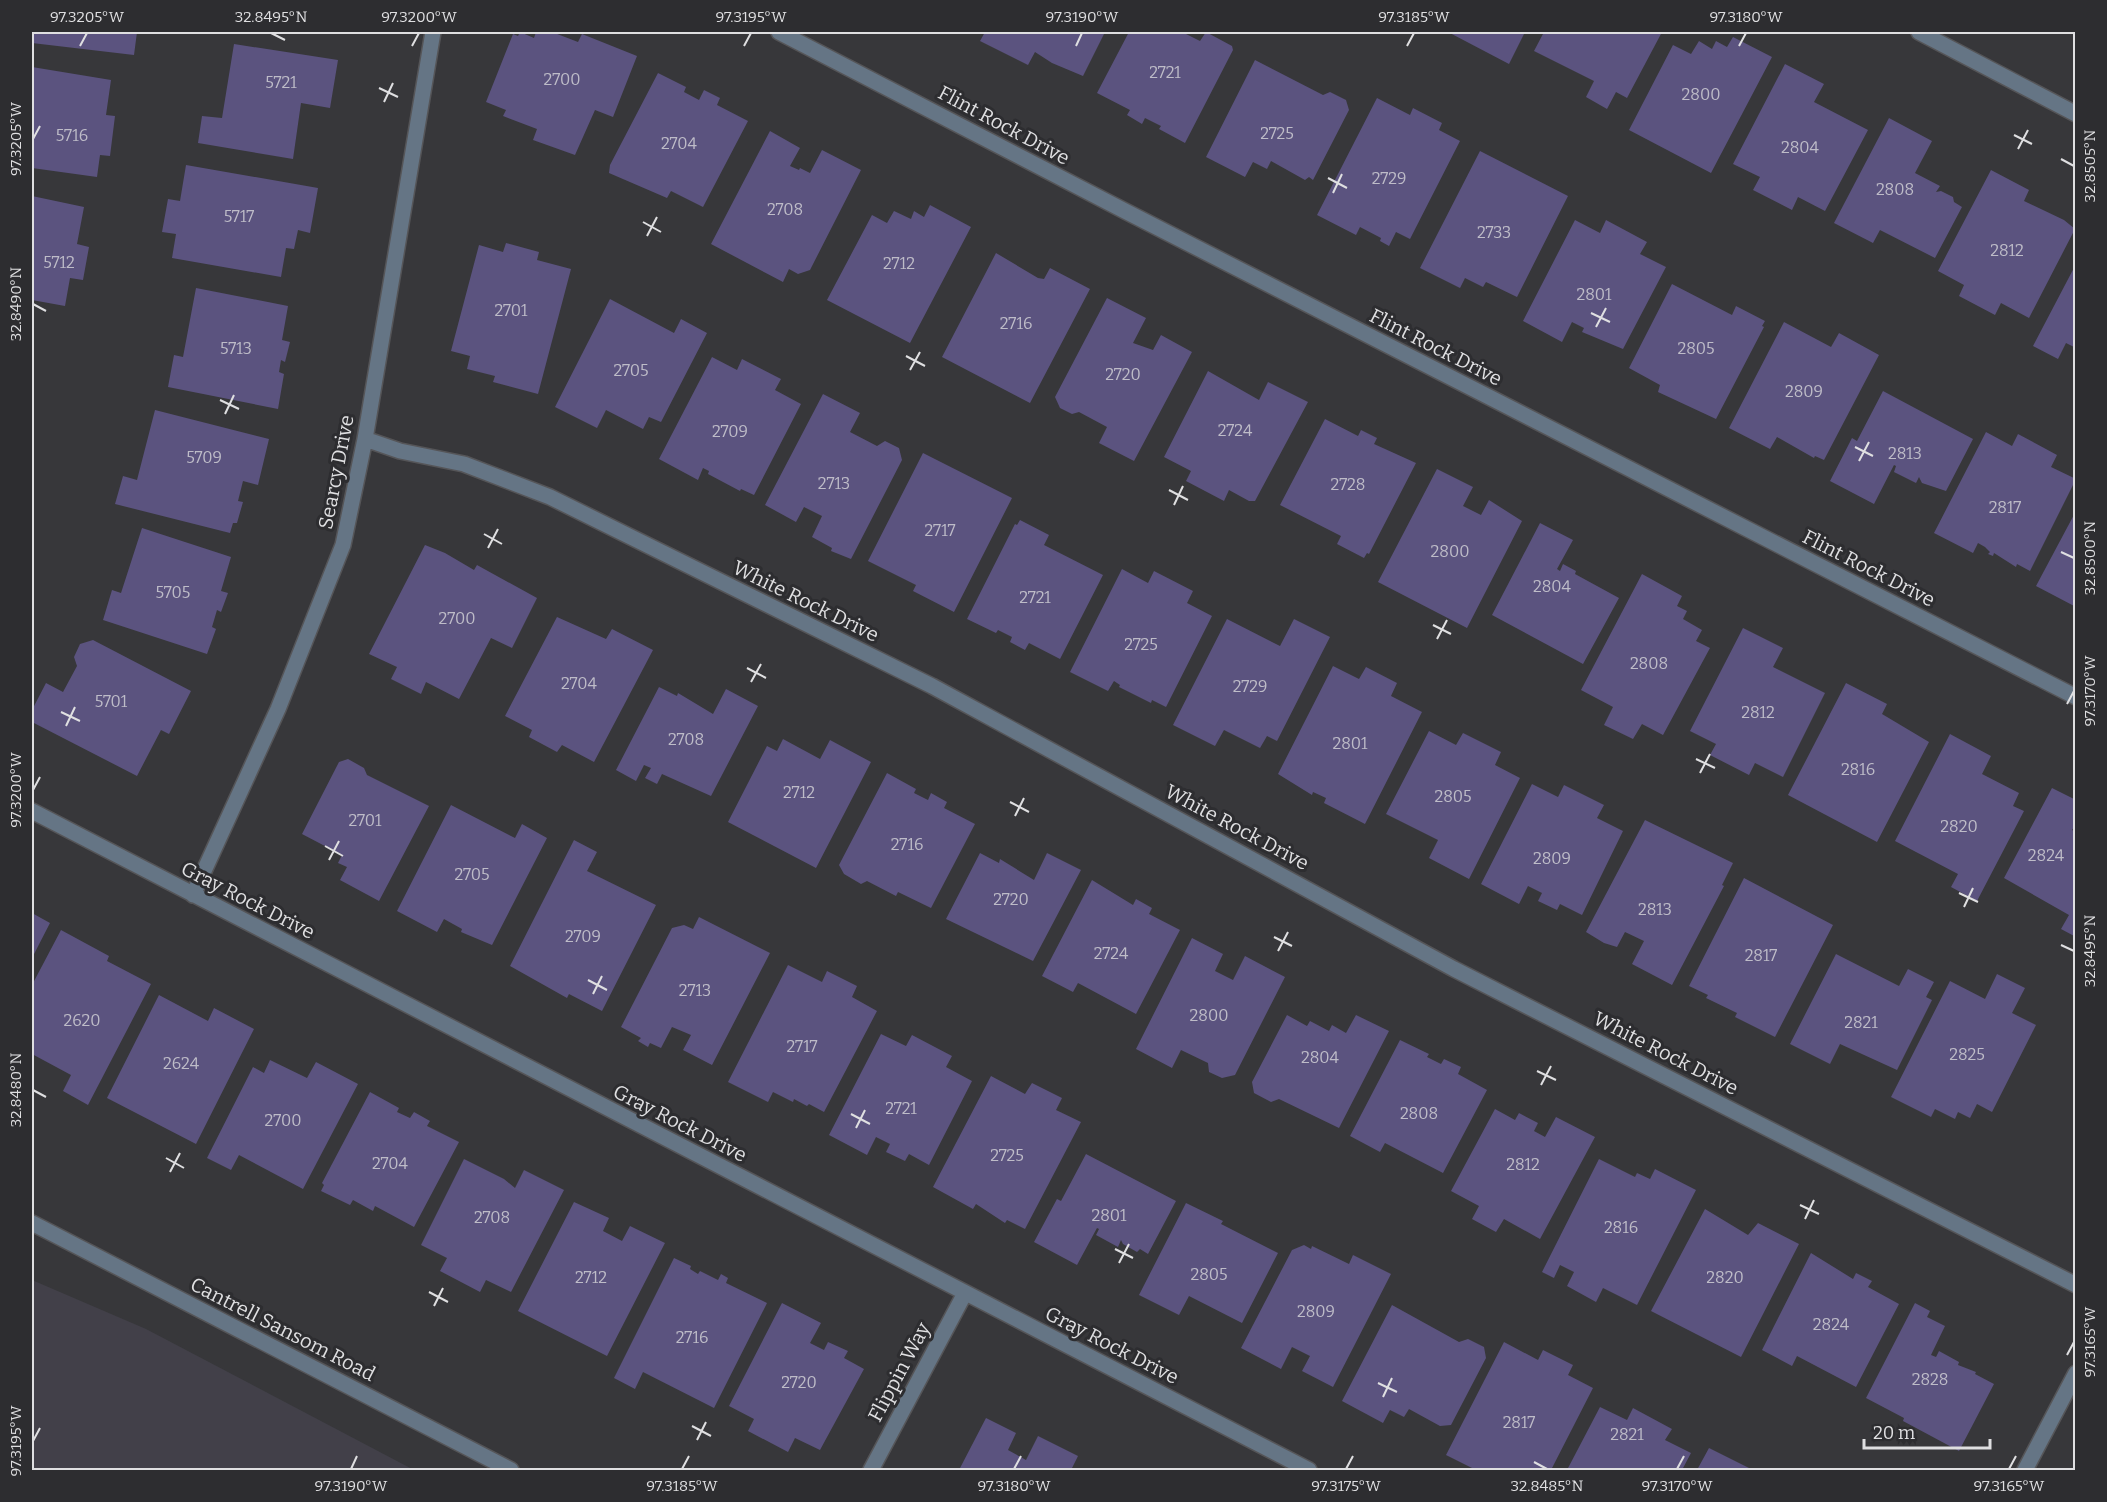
<svg xmlns="http://www.w3.org/2000/svg" width="2107" height="1502" font-family="Bitter,serif">
  <style>
    .built { fill: #424049 }
    .building { fill: #5b537f }
    .lines { fill: none; stroke-linecap: round; stroke-linejoin: round }
    .minor-casing { stroke: #555558; stroke-width: 18 }
    .minor { stroke: #657585; stroke-width: 15 }
    .ticks { fill: none; stroke: #dfdfe1; stroke-width: 2 }
    .labels { text-anchor: middle; stroke-width: 6; stroke-linejoin: round; paint-order: stroke }
    .number-label { font-size: 16px; fill: #bebcc8 }
    .street-label { font-size: 20px; fill: #dfdfe1; stroke: #2d2d30 }
    .neatline { fill: none; stroke: #dfdfe1; stroke-width: 2 }
    .ticks-label { font-size: 15px; text-anchor: middle; fill: #dfdfe1 }
  </style>
  <rect width="100%" height="100%" fill="#37373a"/>
  <path class="built" d="M32 1280 146 1329 414 1470H32Z"/>
  <path class="building" d="M32 32H137L134 55 32 43Z
    M520 32 534 38 536 32H552L578 42 582 34 637 56 613 117 595 110 575 155 533 140 537 129 503 116 506 110 486 102 513 34 518 36Z
    M985 32H1105L1083 76 1052 63 1035 52 1028 65 980 41Z
    M1129 32H1182L1200 41 1206 32 1232 46 1233 50 1185 143 1159 129 1161 126 1145 118 1142 124 1127 115 1130 110 1097 93Z
    M1448 32H1525L1509 64Z
    M1544 32H1662L1627 98 1616 92 1607 109 1586 97 1594 81 1534 51Z
    M1733 37 1772 57 1711 173 1629 130 1673 45 1691 54 1699 41 1712 49 1716 41 1727 47Z
    M234 44 338 60 330 108 301 103 293 159 198 143 202 116 222 118Z
    M1255 60 1323 95 1330 92 1346 100 1349 110 1313 180 1309 177 1305 180 1271 161 1267 169 1253 162 1245 177 1206 157Z
    M1785 64 1824 84 1814 102 1868 130 1825 211 1798 197 1792 210 1753 190 1760 177 1733 164Z
    M32 67 111 80 106 115 115 116 110 156 100 155 97 177 32 168Z
    M658 73 686 87 684 92 699 100 704 90 720 98 717 105 748 121 703 207 671 191 667 198 609 173 610 165Z
    M1377 98 1410 115 1413 108 1442 123 1439 130 1460 141 1410 239 1396 232 1389 246 1380 241 1381 238 1360 227 1356 235 1317 215Z
    M1889 118 1932 141 1915 173 1940 186 1936 192 1941 191 1953 197 1954 202 1962 207 1935 258 1880 230 1873 243 1834 223Z
    M770 131 800 148 790 166 799 170 800 168 810 173 822 150 861 170 810 270 798 274 789 269 783 282 711 244Z
    M1480 151 1568 196 1517 297 1486 282 1483 287 1465 278 1460 288 1420 268Z
    M186 165 318 188 310 233 298 230 294 249 286 248 281 277 172 258 176 234 162 232 168 199 180 201Z
    M1991 170 2029 190 2024 201 2064 220 2075 229 2029 318 2001 303 1995 315 1959 296 1964 285 1938 271Z
    M32 196 84 207 77 244 89 247 83 280 70 278 65 306 32 300Z
    M930 205 971 227 910 343 827 300 872 215 887 223 894 211 911 219 914 211 924 217Z
    M1575 220 1600 233 1606 220 1647 242 1640 254 1666 267 1623 349 1582 332 1584 328 1572 322 1562 342 1523 321Z
    M506 243 539 252 537 260 571 269 538 394 493 382 495 376 467 369 470 356 451 351 479 245 503 252Z
    M996 253 1038 278 1044 279 1050 268 1090 289 1030 403 942 357Z
    M2076 264V348L2066 343 2058 359 2033 346Z
    M1672 284 1732 315 1736 306 1765 321 1762 326 1764 327 1716 419 1658 392 1660 385 1629 368Z
    M196 288 288 306 282 340 290 342 285 362 281 360 279 372 284 374 278 409 168 387 174 355 183 357Z
    M1107 298 1146 318 1133 343 1153 350 1161 335 1192 352 1134 461 1099 443 1107 427 1079 412 1072 414 1060 408 1055 397Z
    M610 299 674 333 681 319 707 333 661 422 649 417 643 429 606 410 597 428 555 407Z
    M1784 322 1831 347 1839 333 1879 355 1824 460 1815 456 1814 458 1777 437 1770 449 1729 428Z
    M712 357 737 370 742 359 781 379 775 390 801 404 754 495 741 489 740 491 708 474 709 471 703 468 698 480 659 459Z
    M1208 371 1259 400 1268 382 1308 402 1255 501H1249L1229 490 1224 501 1186 481 1191 471 1164 457Z
    M1883 391 1973 439 1946 491 1922 483 1919 477 1916 483 1894 472 1896 466 1894 465 1874 504 1830 481 1852 438 1857 441Z
    M823 394 860 413 850 432 877 446 885 441 899 448 902 460 851 559 831 551 832 548 812 537 822 516 804 507 796 522 765 505Z
    M155 410 269 439 258 485 243 481 238 501 243 502 237 523H233L230 533 115 504 123 476 137 480Z
    M1325 419 1358 436 1361 430 1377 438 1374 444 1416 463 1369 554 1367 553 1364 558 1337 544 1341 536 1280 505Z
    M1986 432 2012 446 2018 434 2057 455 2051 467 2076 479 2030 571 2017 564 2016 567 1994 553 1993 556 1988 554 1990 552 1985 547 1978 543 1973 553 1934 533Z
    M923 453 1012 498 954 612 913 591 916 585 868 561Z
    M1437 469 1473 487 1463 506 1481 515 1489 500 1522 521 1467 628 1378 582Z
    M2076 511V607L2036 586Z
    M1020 520 1049 535 1044 545 1103 575 1060 659 1029 643 1025 650 1010 642 1012 637 998 630 996 633 967 619 1015 524 1017 525Z
    M1540 523 1573 540 1557 569 1560 571 1563 564 1576 571 1575 574 1619 598 1583 664 1492 615Z
    M142 528 231 557 221 591 228 593 221 612 217 610 212 627 216 629 207 654 103 620 112 590 121 593Z
    M425 545 445 553 474 570 477 565 537 598 512 648 491 638 459 699 426 682 421 694 391 679 397 667 369 654Z
    M1122 569 1148 583 1154 571 1193 591 1187 603 1212 616 1166 707 1152 700 1151 703 1119 687 1120 685 1114 681 1108 691 1070 672Z
    M1642 574 1682 596 1677 606 1687 611 1683 619 1702 630 1696 641 1710 648 1663 735 1642 724 1633 739 1604 725 1613 707 1581 690Z
    M557 617 606 639 612 629 653 650 594 762 562 745 557 752 529 737 532 730 505 716Z
    M1227 619 1280 646 1294 619 1330 637 1277 741 1267 736 1260 748 1224 730 1215 746 1173 725Z
    M1743 628 1783 648 1773 667 1825 693 1783 777 1755 763 1749 775 1710 755 1716 744 1690 731Z
    M93 640 191 691 169 734 161 730 137 776 32 722V710L46 683 63 692 77 666 74 657 80 644Z
    M1333 666 1359 679 1366 667 1397 683 1391 696 1422 712 1365 824 1324 803 1326 798 1313 792 1312 795 1278 774Z
    M1846 683 1887 704 1882 714 1929 742 1877 842 1788 795Z
    M659 687 677 696 678 693 713 714 726 689 758 706 711 796 662 774 657 784 645 778 651 768 644 765 636 781 616 770Z
    M1429 731 1456 745 1463 733 1501 752 1495 765 1520 778 1469 879 1429 858 1438 840 1386 814Z
    M1950 734 1991 756 1982 774 2019 793 2013 806 2024 811 1977 901 1951 887 1958 874 1895 841Z
    M783 739 820 759 830 740 871 762 816 868 728 822 767 746 777 751Z
    M348 759 364 768 367 775 429 806 379 901 340 880 347 867 338 863 342 855 302 834 339 762Z
    M887 773 916 789 914 793 928 800 931 793 947 802 944 808 975 824 931 908 898 892 896 896 867 881 861 884 844 874 839 865Z
    M1532 784 1558 797 1564 785 1604 805 1597 818 1623 831 1582 915 1560 904 1557 910 1538 901 1542 893 1528 886 1519 904 1481 884Z
    M2052 788 2076 800V824L2072 830 2076 832V937L2061 929 2069 915 2004 878Z
    M451 805 515 838 522 824 547 838 492 945 461 932 462 929 444 919 437 932 397 911Z
    M1645 820 1733 863 1722 885 1724 886 1672 985 1632 964 1644 941 1625 932 1617 947 1604 943 1586 932Z
    M574 840 597 852 587 871 656 905 602 1011 569 994 567 998 510 966Z
    M980 853 999 863 1000 859 1034 880 1047 853 1081 870 1033 961 946 919Z
    M1744 878 1833 925 1775 1037 1735 1017 1737 1013 1706 998 1708 995 1689 986Z
    M1092 880 1133 905 1136 899 1152 908 1149 914 1180 930 1136 1014 1078 983 1073 992 1042 976Z
    M32 913 50 923 32 958Z
    M699 917 770 953 712 1065 683 1050 691 1035 684 1032 672 1027 661 1048 650 1043 648 1047 638 1041 641 1038 621 1027 672 928 684 925 693 929Z
    M61 930 109 956 107 961 151 984 88 1105 63 1091 71 1075 32 1054V985Z
    M1192 938 1223 954 1215 971 1233 980 1245 956 1285 977 1235 1075 1222 1078 1209 1072 1208 1063 1181 1050 1172 1068 1136 1049Z
    M1836 954 1899 986 1908 969 1934 982 1926 997 1932 1000 1897 1070 1840 1044 1830 1064 1790 1044Z
    M788 965 822 982 827 971 857 986 852 997 877 1011 824 1112 809 1104 807 1106 794 1099 793 1102 773 1092 768 1102 728 1082Z
    M1997 974 2025 988 2012 1013 2036 1025 1992 1112 1977 1104 1970 1118 1958 1112 1955 1119 1935 1109 1931 1117 1891 1097 1950 981 1985 999Z
    M159 995 208 1021 214 1008 254 1029 196 1144 107 1098Z
    M1287 1015 1307 1026 1310 1021 1329 1031 1332 1025 1346 1033 1356 1015 1389 1031 1339 1128 1279 1099 1271 1102 1254 1093 1252 1082Z
    M881 1034 906 1046 912 1035 952 1056 946 1067 972 1081 929 1165 909 1154 905 1161 886 1152 890 1144 876 1137 867 1155 829 1135Z
    M1400 1040 1429 1054 1427 1057 1441 1064 1444 1059 1461 1067 1458 1074 1487 1090 1443 1173 1385 1143 1380 1152 1350 1136Z
    M270 1060 307 1078 316 1062 358 1084 303 1189 239 1155 231 1170 207 1158 253 1067 264 1073Z
    M991 1076 1025 1094 1032 1083 1062 1098 1056 1110 1081 1122 1025 1229 1007 1220 1005 1223 976 1204 973 1209 933 1187Z
    M370 1092 399 1108 397 1112 410 1118 414 1112 430 1121 427 1126 459 1142 414 1227 375 1206 373 1211 353 1200 350 1205 321 1191 324 1185 322 1183Z
    M1495 1109 1515 1120 1519 1113 1538 1123 1534 1131 1545 1137 1556 1117 1595 1137 1540 1239 1504 1219 1496 1232 1472 1219 1479 1206 1451 1191Z
    M1086 1154 1176 1201 1148 1254 1140 1249 1137 1252 1123 1244 1121 1240 1118 1247 1096 1235 1099 1229 1097 1228 1077 1265 1034 1242 1057 1199 1061 1201Z
    M464 1159 504 1179 515 1188 524 1170 564 1190 511 1292 486 1280 480 1292 440 1271 447 1258 421 1245Z
    M1599 1159 1635 1177 1637 1173 1650 1179 1655 1169 1696 1190 1637 1305 1603 1288 1596 1302 1567 1286 1574 1272 1560 1265 1554 1278 1542 1272Z
    M574 1202 609 1218 603 1231 622 1241 630 1226 665 1243 607 1356 518 1311Z
    M1186 1203 1223 1221 1221 1224 1278 1253 1242 1323 1189 1296 1179 1315 1139 1295Z
    M1705 1209 1748 1235 1758 1223 1799 1244 1741 1357 1651 1311Z
    M1304 1245 1311 1249 1312 1246 1349 1264 1353 1255 1391 1274 1333 1387 1302 1371 1310 1356 1292 1347 1281 1369 1241 1348 1292 1250Z
    M1811 1253 1853 1279 1856 1273 1872 1281 1868 1287 1899 1304 1856 1387 1797 1356 1792 1366 1762 1350Z
    M674 1258 691 1266 690 1269 698 1274 700 1271 718 1280 721 1274 728 1278 726 1283 767 1303 714 1408 643 1372 635 1389 614 1378Z
    M782 1303 821 1323 810 1343 824 1350 828 1342 848 1351 844 1358 864 1369 820 1450 795 1438 788 1452 748 1431 754 1419 729 1406Z
    M1915 1303 1930 1311 1927 1317 1945 1326 1931 1355 1936 1357 1939 1351 1959 1362 1958 1365 1976 1372 1975 1374 1994 1384 1959 1451 1903 1421 1904 1418 1866 1398Z
    M1392 1305 1459 1342 1468 1339 1484 1347 1486 1358 1451 1425 1440 1426 1409 1409 1404 1417 1390 1410 1383 1423 1342 1401Z
    M1504 1342 1538 1360 1543 1350 1573 1365 1568 1375 1593 1388 1551 1470H1476L1446 1455Z
    M1600 1407 1627 1420 1633 1408 1672 1429 1665 1440 1691 1453 1682 1470H1567Z
    M986 1418 1016 1433 1008 1450 1026 1460 1038 1436 1078 1456 1071 1470H959Z
    M1709 1448 1753 1470H1697Z"/>
  <g class="lines">
    <defs>
      <path id="minor" d="M779 32 1123 210 2076 697
        M1919 32 2076 114
        M365 439 400 451 464 464 550 497 932 686 1454 969 2076 1285
        M32 811 1309 1470
        M193 895 278 709 343 545 365 439 433 32
        M32 1223 511 1470
        M871 1470 965 1293
        M2025 1470 2076 1373"/>
    </defs>
    <use href="#minor" class="minor-casing"/>
    <use href="#minor" class="minor"/>
  </g>
  <path class="ticks" d="M271 33 285 40M80 46 87 33M412 46 419 33M744 46 751 33M1076 46 1082 33M1407 46 1414 33M1739 46 1746 33M379 88 398 97M384 102 393 83M2014 135 2032 144M33 139 40 126M2018 149 2028 130M2061 159 2074 166M1328 178 1347 188M1333 193 1342 174M643 222 661 232M647 236 657 217M33 304 46 311M1591 313 1610 322M1596 327 1606 308M906 356 925 366M910 370 920 352M220 400 239 409M225 414 234 395M1855 447 1873 456M1859 461 1869 442M1169 490 1188 500M1174 505 1183 486M484 534 502 544M488 548 498 529M2061 552 2074 558M1433 625 1451 634M1437 639 1447 620M747 668 766 678M751 682 761 664M2067 704 2074 691M61 712 80 721M66 726 75 707M1696 759 1715 768M1700 773 1710 754M33 790 40 777M1010 802 1029 812M1015 816 1024 798M325 846 343 856M329 860 339 841M1959 893 1978 902M1964 907 1973 888M1274 937 1292 946M2061 945 2074 951M1278 951 1288 932M588 980 607 990M593 994 602 976M1537 1071 1556 1080M1541 1085 1551 1066M33 1090 46 1097M851 1114 870 1124M856 1128 865 1110M166 1158 184 1168M170 1172 180 1153M1800 1205 1819 1214M1805 1219 1814 1200M1115 1249 1133 1258M1119 1263 1129 1244M429 1292 448 1302M434 1306 443 1288M2067 1355 2074 1342M1378 1383 1397 1392M1383 1397 1392 1378M692 1426 711 1436M697 1440 706 1422M33 1441 40 1428M1534 1462 1547 1469M351 1469 357 1456M682 1469 689 1456M1014 1469 1021 1456M1346 1469 1353 1456M1677 1469 1684 1456M2009 1469 2016 1456"/>
  <g class="labels">
    <g class="number-label">
      <text x="1165" y="78">2721</text>
      <text x="562" y="85">2700</text>
      <text x="281" y="88">5721</text>
      <text x="1701" y="100">2800</text>
      <text x="1277" y="139">2725</text>
      <text x="72" y="141">5716</text>
      <text x="679" y="149">2704</text>
      <text x="1800" y="153">2804</text>
      <text x="1389" y="184">2729</text>
      <text x="1895" y="195">2808</text>
      <text x="785" y="215">2708</text>
      <text x="239" y="222">5717</text>
      <text x="1494" y="238">2733</text>
      <text x="2007" y="256">2812</text>
      <text x="59" y="268">5712</text>
      <text x="899" y="269">2712</text>
      <text x="1594" y="300">2801</text>
      <text x="511" y="316">2701</text>
      <text x="1016" y="329">2716</text>
      <text x="236" y="354">5713</text>
      <text x="1696" y="354">2805</text>
      <text x="631" y="376">2705</text>
      <text x="1123" y="380">2720</text>
      <text x="1804" y="397">2809</text>
      <text x="1235" y="436">2724</text>
      <text x="730" y="437">2709</text>
      <text x="1905" y="459">2813</text>
      <text x="204" y="463">5709</text>
      <text x="834" y="489">2713</text>
      <text x="1348" y="490">2728</text>
      <text x="2005" y="513">2817</text>
      <text x="940" y="536">2717</text>
      <text x="1450" y="557">2800</text>
      <text x="1552" y="592">2804</text>
      <text x="173" y="598">5705</text>
      <text x="1035" y="603">2721</text>
      <text x="457" y="624">2700</text>
      <text x="1141" y="650">2725</text>
      <text x="1649" y="669">2808</text>
      <text x="579" y="689">2704</text>
      <text x="1250" y="692">2729</text>
      <text x="111" y="707">5701</text>
      <text x="1758" y="718">2812</text>
      <text x="686" y="745">2708</text>
      <text x="1350" y="749">2801</text>
      <text x="1858" y="775">2816</text>
      <text x="799" y="798">2712</text>
      <text x="1453" y="802">2805</text>
      <text x="365" y="826">2701</text>
      <text x="1959" y="832">2820</text>
      <text x="907" y="850">2716</text>
      <text x="2046" y="861">2824</text>
      <text x="1552" y="864">2809</text>
      <text x="472" y="880">2705</text>
      <text x="1011" y="905">2720</text>
      <text x="1655" y="915">2813</text>
      <text x="583" y="942">2709</text>
      <text x="1111" y="959">2724</text>
      <text x="1761" y="961">2817</text>
      <text x="695" y="996">2713</text>
      <text x="1209" y="1021">2800</text>
      <text x="82" y="1026">2620</text>
      <text x="1861" y="1028">2821</text>
      <text x="802" y="1052">2717</text>
      <text x="1967" y="1060">2825</text>
      <text x="1320" y="1063">2804</text>
      <text x="181" y="1069">2624</text>
      <text x="901" y="1114">2721</text>
      <text x="1419" y="1119">2808</text>
      <text x="283" y="1126">2700</text>
      <text x="1007" y="1161">2725</text>
      <text x="390" y="1169">2704</text>
      <text x="1523" y="1170">2812</text>
      <text x="1109" y="1221">2801</text>
      <text x="492" y="1223">2708</text>
      <text x="1621" y="1233">2816</text>
      <text x="1209" y="1280">2805</text>
      <text x="591" y="1283">2712</text>
      <text x="1725" y="1283">2820</text>
      <text x="1316" y="1317">2809</text>
      <text x="1831" y="1330">2824</text>
      <text x="692" y="1343">2716</text>
      <text x="1930" y="1385">2828</text>
      <text x="799" y="1388">2720</text>
      <text x="1519" y="1428">2817</text>
      <text x="1627" y="1440">2821</text>
    </g>
    <g class="street-label">
      <text transform="translate(1004 125) rotate(28)" y="7">Flint Rock Drive</text>
      <text transform="translate(1436 347) rotate(27)" y="7">Flint Rock Drive</text>
      <text transform="translate(336 472) rotate(-79)" y="7">Searcy Drive</text>
      <text transform="translate(1869 568) rotate(27)" y="7">Flint Rock Drive</text>
      <text transform="translate(806 601) rotate(26)" y="7">White Rock Drive</text>
      <text transform="translate(1237 827) rotate(28)" y="7">White Rock Drive</text>
      <text transform="translate(248 900) rotate(27)" y="7">Gray Rock Drive</text>
      <text transform="translate(1666 1053) rotate(27)" y="7">White Rock Drive</text>
      <text transform="translate(680 1123) rotate(27)" y="7">Gray Rock Drive</text>
      <text transform="translate(283 1329) rotate(27)" y="7">Cantrell Sansom Road</text>
      <text transform="translate(1112 1345) rotate(27)" y="7">Gray Rock Drive</text>
      <text transform="translate(899 1372) rotate(-62)" y="7">Flippin Way</text>
    </g>
  </g>
  <rect width="2107" height="1502" fill="none" stroke="#2d2d30" stroke-width="66"/>
  <path d="M1864 1439v9h126v-9" fill="none" stroke="#dfdfe1" stroke-width="3"/>
  <text x="1873" y="1439" font-size="18" fill="#dfdfe1" stroke="#2d2d30" stroke-width="4.5" paint-order="stroke">20 m</text>
  <rect x="33" y="33" width="2041" height="1436" class="neatline"/>
  <g class="ticks-label">
    <text x="87" y="22">97.3205°W</text>
    <text x="271" y="22">32.8495°N</text>
    <text x="419" y="22">97.3200°W</text>
    <text x="751" y="22">97.3195°W</text>
    <text x="1082" y="22">97.3190°W</text>
    <text x="1414" y="22">97.3185°W</text>
    <text x="1746" y="22">97.3180°W</text>
    <text transform="translate(16 139) rotate(-90)" y="5">97.3205°W</text>
    <text transform="translate(2090 166) rotate(-90)" y="5">32.8505°N</text>
    <text transform="translate(16 304) rotate(-90)" y="5">32.8490°N</text>
    <text transform="translate(2090 558) rotate(-90)" y="5">32.8500°N</text>
    <text transform="translate(2090 691) rotate(-90)" y="5">97.3170°W</text>
    <text transform="translate(16 790) rotate(-90)" y="5">97.3200°W</text>
    <text transform="translate(2090 951) rotate(-90)" y="5">32.8495°N</text>
    <text transform="translate(16 1090) rotate(-90)" y="5">32.8480°N</text>
    <text transform="translate(2090 1342) rotate(-90)" y="5">97.3165°W</text>
    <text transform="translate(16 1441) rotate(-90)" y="5">97.3195°W</text>
    <text x="351" y="1491">97.3190°W</text>
    <text x="682" y="1491">97.3185°W</text>
    <text x="1014" y="1491">97.3180°W</text>
    <text x="1346" y="1491">97.3175°W</text>
    <text x="1547" y="1491">32.8485°N</text>
    <text x="1677" y="1491">97.3170°W</text>
    <text x="2009" y="1491">97.3165°W</text>
  </g>
</svg>
